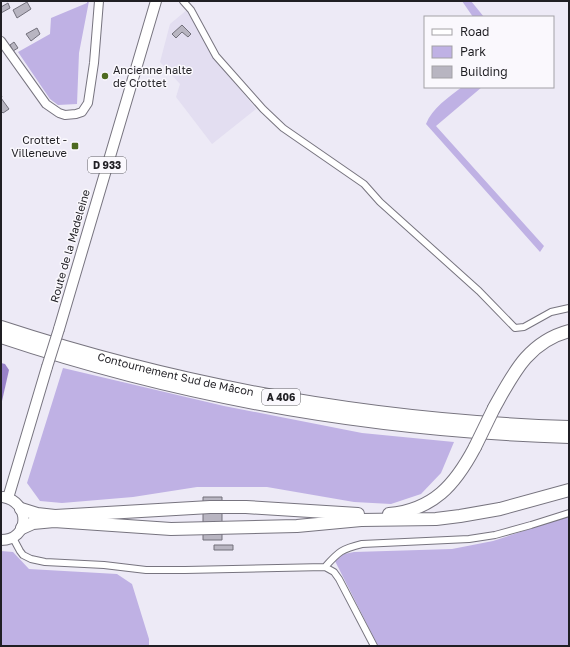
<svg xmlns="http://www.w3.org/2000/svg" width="570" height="647" font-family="'Golos Text',sans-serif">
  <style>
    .built { fill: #e3def1 }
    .green { fill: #bfb1e4 }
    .water { fill: #9983c9 }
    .building { fill: #b8b5c1; stroke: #72707b }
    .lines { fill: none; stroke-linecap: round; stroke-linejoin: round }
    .minor-casing { stroke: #77747f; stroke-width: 8 }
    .tertiary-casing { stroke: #77747f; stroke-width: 10 }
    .primary-casing { stroke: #77747f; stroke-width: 12 }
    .motorway-casing { stroke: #77747f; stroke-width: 14 }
    .minor { stroke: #fff; stroke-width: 6 }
    .tertiary { stroke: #fff; stroke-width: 8 }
    .primary { stroke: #fff; stroke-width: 10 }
    .motorway { stroke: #fff; stroke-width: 12 }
    .primary-bridge-casing { stroke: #77747f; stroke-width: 12; stroke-linecap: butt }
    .motorway-bridge-casing { stroke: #77747f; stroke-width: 14; stroke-linecap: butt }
    .primary-bridge { stroke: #fff; stroke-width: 10 }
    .motorway-bridge { stroke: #fff; stroke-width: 12 }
    .poi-dot { fill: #4e6b20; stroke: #faf8fd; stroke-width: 1.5 }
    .labels { text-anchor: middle; stroke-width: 3; stroke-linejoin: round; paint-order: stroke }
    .shield { fill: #faf8fd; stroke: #616065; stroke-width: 1 }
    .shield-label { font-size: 10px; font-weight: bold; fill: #201f24 }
    .poi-label { font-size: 11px; fill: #201f24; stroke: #faf8fd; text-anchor: start }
    .street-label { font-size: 11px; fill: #201f24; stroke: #faf8fd }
  </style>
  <rect width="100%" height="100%" fill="#edeaf6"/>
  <path class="built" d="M188 9 215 59 256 109 212 144 176 97 180 84 160 62 170 24Z"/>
  <path class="green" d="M87 1H89L79 53 77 104 58 105 50 99 18 52 50 34 51 18 87 3Z
    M462 1H471L484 17H473Z
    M462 87H482L436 126 544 246 540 252 426 124C432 108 449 97 462 87Z
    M63 368 224 406 362 433 454 442 441 473 421 494 391 504 354 502 267 487H197L133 497 62 503 40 501 27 483Z
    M569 516V646H378L335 561 344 554 354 552 452 549 493 541Z
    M1 551 13 552 29 569 117 574 132 584 149 639V646H1Z"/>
  <path class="water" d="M1 363 5 364 9 370 2 401 1 400Z"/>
  <path class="building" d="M27 2 31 9 17 18 13 10Z
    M8 3 10 8 1 13V7Z
    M182 25 191 34 188 37 182 32 176 38 172 34Z
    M37 28 40 34 31 41 26 34Z
    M14 42 18 48 13 51 10 45Z
    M1 95 2 97 1 98 9 109 3 113 1 111Z
    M203 497H222V540H203Z
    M214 545H233V550H214Z"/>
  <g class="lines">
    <defs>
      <path id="minor" d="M183 1 191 10 216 56 263 109 283 128 364 184 380 202 479 291 515 328 524 327 551 312 569 308
        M13 538 20 551 23 555 31 559 45 562 104 565 146 570H185L325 567 334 572 339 579 374 646
        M325 567C339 551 342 549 362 544L469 539 495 535 531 525 569 513"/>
      <path id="tertiary" d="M1 41 46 104 59 113 65 115 76 114 82 112 88 103 94 63 99 1"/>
      <path id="primary" d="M59 329 156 1
        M8 498 47 367
        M1 540C30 540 31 502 3 497"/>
      <g id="motorway">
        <path id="s1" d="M1 327C184 387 376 421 569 427"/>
        <path d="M1 337C183 398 377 431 569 437"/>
        <path d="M494 408C513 374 528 342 569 331"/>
        <path d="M21 509 37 514 55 516 210 507H246L358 514"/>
        <path d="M389 514C433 510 455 485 475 447"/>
        <path d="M22 528 33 523 54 521 171 529 297 526 361 520 436 519 460 516 500 509 569 490"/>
      </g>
    </defs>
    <use href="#minor" class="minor-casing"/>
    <use href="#tertiary" class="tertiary-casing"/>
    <use href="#primary" class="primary-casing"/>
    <use href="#motorway" class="motorway-casing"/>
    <use href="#minor" class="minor"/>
    <use href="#tertiary" class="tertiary"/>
    <use href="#primary" class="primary"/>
    <use href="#motorway" class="motorway"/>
    <defs>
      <path id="primary-bridge" d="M47 367 59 329"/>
      <path id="motorway-bridge" d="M475 447 494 408"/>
    </defs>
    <use href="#primary-bridge" class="primary-bridge-casing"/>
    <use href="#motorway-bridge" class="motorway-bridge-casing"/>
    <use href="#primary-bridge" class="primary-bridge"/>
    <use href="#motorway-bridge" class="motorway-bridge"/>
  </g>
  <g class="poi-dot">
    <circle cx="105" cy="76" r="4"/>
    <rect x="71" y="142" width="8" height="8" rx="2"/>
  </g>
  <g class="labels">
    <g class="shield">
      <rect x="88" y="157" width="38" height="16" rx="3"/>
      <rect x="262" y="389" width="38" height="16" rx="3"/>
    </g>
    <g class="shield-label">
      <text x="107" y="169">D 933</text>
      <text x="281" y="401">A 406</text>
    </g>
    <g class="poi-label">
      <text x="113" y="74">Ancienne halte<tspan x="113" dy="13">de Crottet</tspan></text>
      <text x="67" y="144" text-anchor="end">Crottet -<tspan x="67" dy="13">Villeneuve</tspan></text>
    </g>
    <g class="street-label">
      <text transform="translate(70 246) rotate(-74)" y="4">Route de la Madeleine</text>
      <text dy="4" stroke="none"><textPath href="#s1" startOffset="181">Contournement Sud de Mâcon</textPath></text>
    </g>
  </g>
  <rect width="570" height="647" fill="none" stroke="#201f24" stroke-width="4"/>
  <rect x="424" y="16" width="130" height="72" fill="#faf8fd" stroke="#a3a1a6"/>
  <rect x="432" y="29" width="20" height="6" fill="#ffffff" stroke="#a3a1a6"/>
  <text x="460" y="36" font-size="12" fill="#201f24">Road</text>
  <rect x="432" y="46" width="20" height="12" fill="#bfb1e4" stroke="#a3a1a6"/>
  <text x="460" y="56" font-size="12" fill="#201f24">Park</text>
  <rect x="432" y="66" width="20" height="12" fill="#b8b5c1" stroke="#a3a1a6"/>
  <text x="460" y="76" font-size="12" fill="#201f24">Building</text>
</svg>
